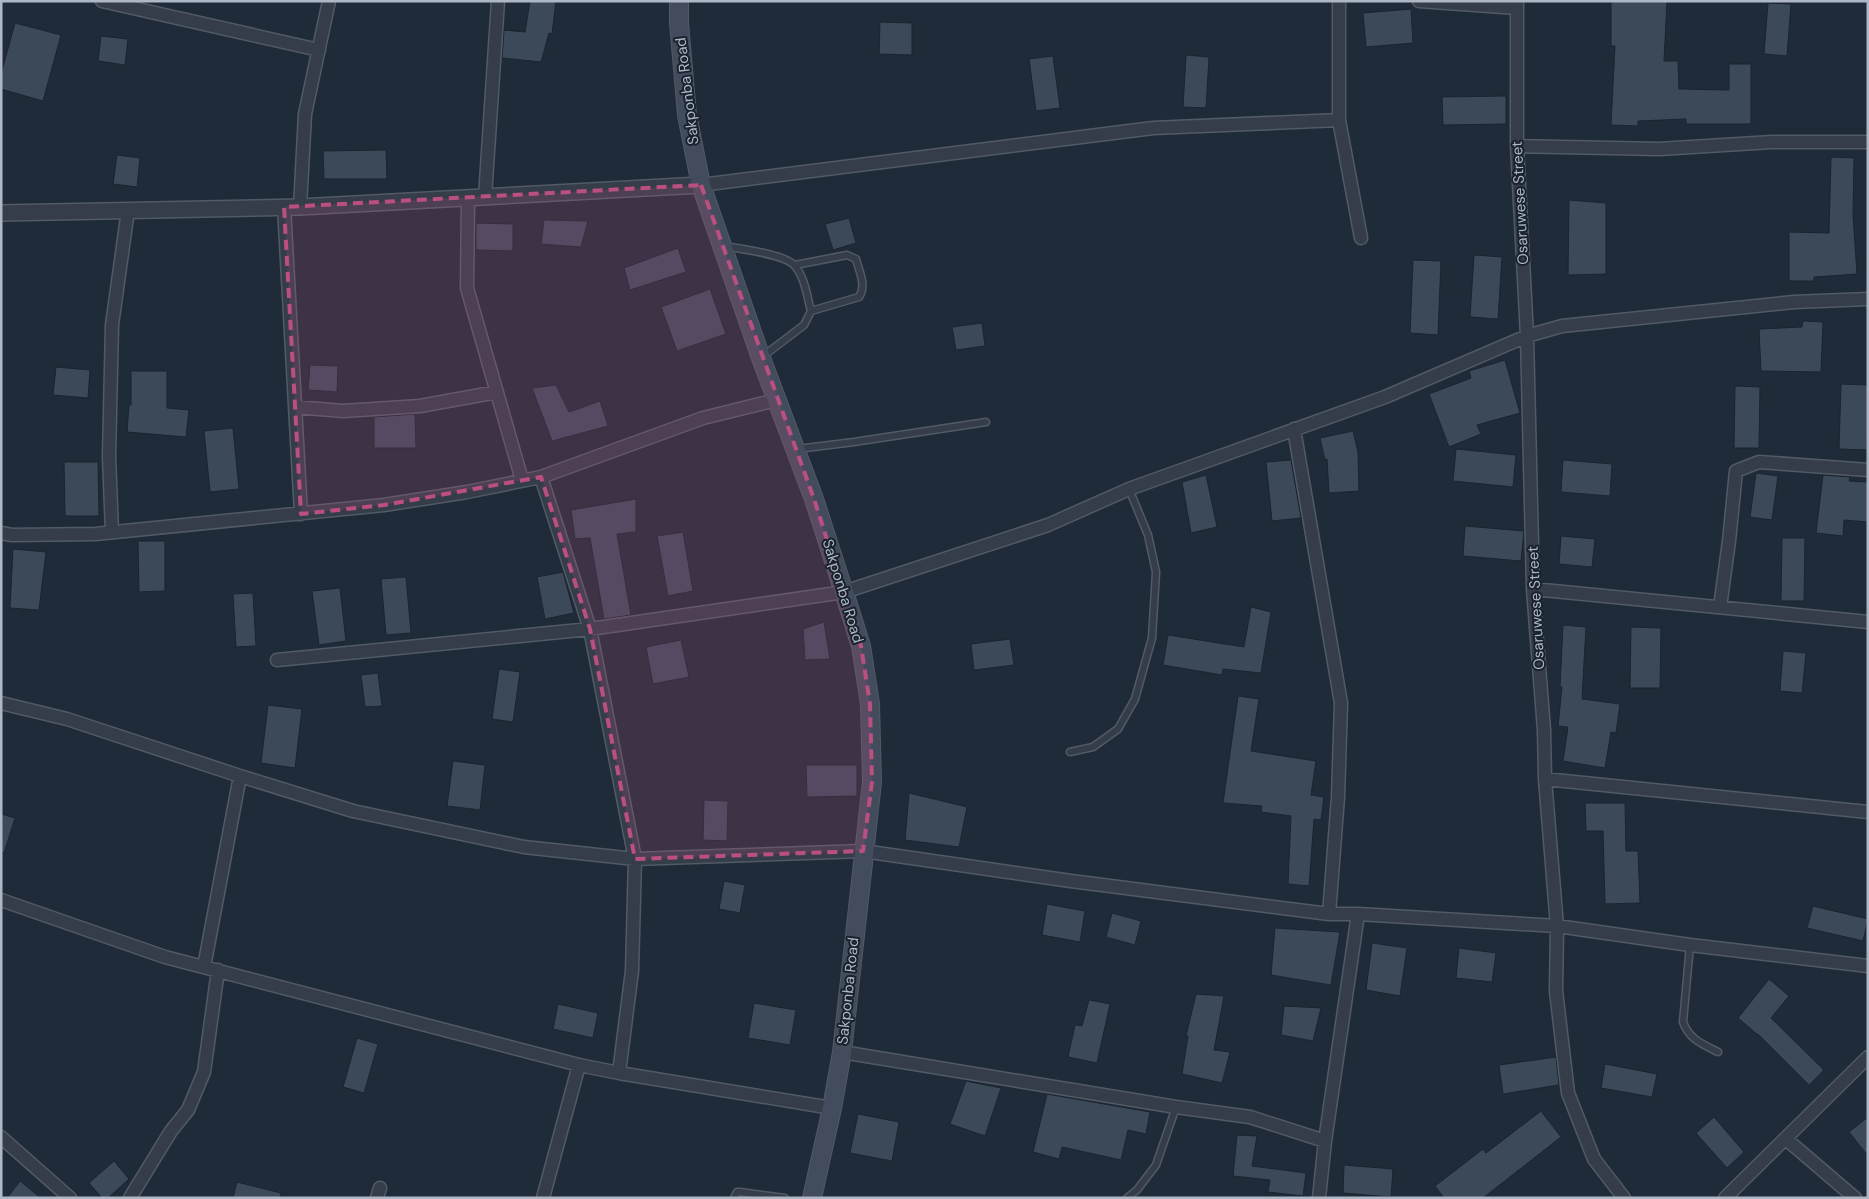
<svg xmlns="http://www.w3.org/2000/svg" width="1869" height="1199" font-family="'DM Sans',sans-serif">
  <style>
    .building { fill: #3c4959; stroke: #1b242f }
    .lines { fill: none; stroke-linecap: round; stroke-linejoin: round }
    .service-casing { stroke: #515a67; stroke-width: 9 }
    .minor-casing { stroke: #515a67; stroke-width: 15 }
    .tertiary-casing { stroke: #515a67; stroke-width: 18 }
    .secondary-casing { stroke: #515a67; stroke-width: 20 }
    .service { stroke: #343d49; stroke-width: 6 }
    .minor { stroke: #343d49; stroke-width: 12 }
    .tertiary { stroke: #343d49; stroke-width: 15 }
    .secondary { stroke: #424c5c; stroke-width: 18 }
    .marked { fill: #bb5080; fill-opacity: 0.2; stroke: #bb5080; stroke-width: 4; stroke-dasharray: 10 6; stroke-linejoin: round }
    .labels { text-anchor: middle; stroke-width: 4; stroke-linejoin: round; paint-order: stroke }
    .street-label { font-size: 15px; fill: #aeb7c6; stroke: #19222d }
  </style>
  <rect width="100%" height="100%" fill="#202b39"/>
  <path class="building" d="M530 1H556L552 34 549 33 541 62 502 58 504 30 525 32Z
    M1611 1H1667L1664 61H1678L1679 89 1729 90V64H1751V124H1686V119L1638 121V126L1611 125 1615 46H1611Z
    M1768 3 1791 4 1787 56 1764 54Z
    M1411 9 1413 43 1366 47 1363 13Z
    M880 22 912 23V55L879 54Z
    M15 23 61 35 43 101 1 89V74Z
    M101 36 128 39 125 65 98 61Z
    M1186 55 1209 57 1206 108 1183 107Z
    M1053 56 1060 108 1036 111 1029 59Z
    M1506 96V124L1443 125 1442 97Z
    M386 150 387 179H324L323 151Z
    M117 155 140 158 137 187 113 184Z
    M1831 157 1854 158 1853 215 1857 274 1814 277V281H1789V232L1829 233Z
    M1569 200 1606 203V274L1568 275Z
    M849 218 856 243 833 250 825 224Z
    M544 220 588 221 581 247 541 244Z
    M476 223 513 224V251L476 250Z
    M678 248 686 272 630 290 624 268Z
    M1474 255 1502 257 1498 319 1470 317Z
    M1413 260 1441 261 1438 335 1410 333Z
    M710 289 726 334 677 351 661 307Z
    M1803 321 1823 322 1821 372 1761 371 1759 329 1802 327Z
    M982 323 985 346 956 350 952 327Z
    M1505 360 1520 413 1477 425 1481 434 1449 447 1429 394 1471 378 1469 371Z
    M310 365 338 366 337 392 308 390Z
    M56 367 90 370 88 398 53 395Z
    M131 371H167V408L189 410 186 437 127 432 129 405H131Z
    M1841 384 1868 385 1867 450 1839 449Z
    M556 385 569 412 600 401 608 426 552 441 532 388Z
    M1735 386 1760 387 1759 448H1734Z
    M415 414 416 448H374V417Z
    M233 428 239 489 210 492 204 431Z
    M1353 431 1358 452 1359 491 1329 493 1327 459 1325 460 1320 438Z
    M1456 449 1516 455 1513 487 1453 481Z
    M1291 460 1301 518 1272 521 1266 462Z
    M1563 460 1612 464 1610 496 1561 492Z
    M64 462H98L99 516H65Z
    M1756 473 1778 476 1772 520 1750 517Z
    M1206 475 1217 527 1191 533 1182 482Z
    M1823 475 1850 477 1849 481 1868 482V522L1844 520 1843 536 1816 533Z
    M636 499V532L617 534 631 615 604 619 590 538 575 539 571 510Z
    M1465 526 1524 531 1521 561 1463 556Z
    M683 532 693 591 668 596 657 536Z
    M1561 536 1595 539 1592 567 1559 564Z
    M1782 538H1805L1804 601H1781Z
    M138 541H165V591L139 592Z
    M13 549 46 552 39 610 10 608Z
    M563 572 574 613 545 619 537 577Z
    M406 577 411 633 386 635 381 579Z
    M340 588 346 641 319 645 312 591Z
    M253 593 256 646 236 647 233 594Z
    M1251 607 1271 612 1261 673 1223 669 1222 675 1163 665 1168 635 1244 647Z
    M824 622 830 659 805 660 803 629Z
    M1563 625 1586 627 1582 699 1620 704 1616 733 1611 732 1605 768 1563 761 1568 727 1558 726 1562 687H1560Z
    M1631 627 1661 628 1660 688H1630Z
    M1010 639 1014 665 974 670 971 644Z
    M681 640 689 677 653 684 646 647Z
    M1783 651 1806 653 1802 693 1780 691Z
    M499 669 520 672 513 722 492 719Z
    M378 673 382 706 365 707 361 675Z
    M1238 696 1259 699 1251 751 1316 761 1311 795 1324 797 1321 820 1314 819 1309 886 1288 884 1291 816 1261 812 1262 806 1223 803Z
    M268 705 302 709 295 768 261 763Z
    M453 761 485 765 480 810 447 806Z
    M806 765H857V796L807 797Z
    M909 793 967 807 959 847 905 840Z
    M704 800 728 801 727 841 703 840Z
    M1585 803H1625L1626 851H1638L1640 903 1605 904 1603 831H1586Z
    M1 814 15 818 4 853 1 852Z
    M724 881 745 885 740 913 719 909Z
    M1047 904 1085 911 1080 942 1042 935Z
    M1813 906 1868 919 1863 941 1807 928Z
    M1112 913 1141 921 1135 945 1106 937Z
    M1275 928 1340 932 1331 985 1271 975Z
    M1372 943 1407 948 1400 996 1366 990Z
    M1459 948 1496 953 1492 982 1456 978Z
    M1769 979 1789 996 1771 1018 1824 1070 1809 1085 1758 1034V1035L1738 1018Z
    M1196 994 1224 996 1214 1050 1230 1052 1222 1083 1182 1074 1188 1036H1186Z
    M1089 1000 1110 1004 1097 1063 1068 1057 1075 1025 1082 1026Z
    M754 1003 796 1010 790 1045 748 1038Z
    M558 1004 598 1013 593 1038 553 1029Z
    M1284 1006 1321 1008 1313 1041 1281 1035Z
    M357 1038 378 1044 364 1093 343 1087Z
    M1556 1057 1559 1085 1503 1094 1499 1065Z
    M1605 1064 1657 1074 1652 1097 1601 1088Z
    M966 1081 1001 1088 985 1136 950 1124Z
    M1047 1094 1150 1112 1146 1134 1128 1130 1121 1160 1062 1147 1059 1159 1033 1152Z
    M1541 1111 1561 1137 1483 1198H1444L1435 1186 1483 1149 1486 1153Z
    M858 1114 899 1122 892 1161 850 1153Z
    M1714 1117 1744 1152 1727 1168 1696 1133Z
    M1868 1117V1156L1849 1132Z
    M1237 1135 1257 1136 1252 1166 1306 1173 1303 1196 1268 1192 1270 1180 1233 1176Z
    M114 1161 129 1179 108 1198H102L89 1183Z
    M1344 1165 1393 1169 1391 1197 1343 1193Z
    M20 1181 41 1198H7Z
    M237 1182 281 1193 280 1198H233Z"/>
  <g class="lines">
    <defs>
      <path id="service" d="M724 246C740 249 786 254 795 266 805 278 807 296 811 311L804 325 762 357
        M795 265 847 255 856 259C859 271 867 286 859 297L811 311
        M797 449 854 442 986 422
        M1070 752 1093 747 1118 729 1135 699 1152 638 1156 572 1148 535 1129 489
        M1690 945 1683 1022C1689 1039 1702 1044 1718 1052
        M734 1198 737 1192H740L785 1198
        M1127 1198 1137 1190 1156 1165 1176 1107"/>
      <path id="minor" d="M102 1 319 50
        M1339 1V120L1361 238
        M1419 1 1517 8
        M1517 1V146L1527 336 1533 589 1544 730 1545 779 1557 926 1556 991 1568 1093 1594 1159 1624 1198
        M1517 146 1659 149 1772 142H1868
        M701 185 1153 128 1339 120
        M485 197 498 1
        M468 198 467 288 522 480
        M284 207 301 514
        M300 207 305 114 329 1
        M295 407 343 411 420 406 497 392
        M1294 429 1341 703 1338 797 1329 914
        M541 477 590 629 635 859 632 971 619 1073
        M112 532 109 456 112 325 128 210
        M1 533 12 535 95 534 384 505 467 492 541 477 703 418 776 400
        M1533 589 1868 622
        M1720 607 1729 541 1736 471 1759 462 1868 470
        M277 660 590 629 844 592 1048 525 1129 489 1385 397 1527 336 1562 326 1794 302 1868 299
        M1 703 67 719 240 776 353 811 524 847 635 859 863 851 1071 881 1329 914H1358L1557 926 1690 945 1868 966
        M1545 779 1868 812
        M1 900 165 957 579 1065 619 1073 832 1108
        M204 967 240 776
        M842 1052 1176 1107 1250 1117 1325 1141
        M1 1137 70 1198
        M1786 1139 1855 1198
        M130 1198 171 1131 188 1110 204 1072 218 970
        M377 1198 380 1188
        M543 1198 579 1065
        M1319 1198 1325 1141 1358 914
        M1725 1198 1868 1057"/>
      <path id="tertiary" d="M1 213 300 207 701 185"/>
      <path id="secondary" d="M679 1V23L687 115 701 185 761 358 814 499 844 592 861 646 870 704 872 782 842 1052 832 1108 812 1198"/>
    </defs>
    <use href="#service" class="service-casing"/>
    <use href="#minor" class="minor-casing"/>
    <use href="#tertiary" class="tertiary-casing"/>
    <use href="#secondary" class="secondary-casing"/>
    <use href="#service" class="service"/>
    <use href="#minor" class="minor"/>
    <use href="#tertiary" class="tertiary"/>
    <use href="#secondary" class="secondary"/>
  </g>
  <path class="marked" d="M701 185 814 499 861 646 870 704 872 782 863 851 635 859 590 629 541 477 384 505 301 514 284 207Z"/>
  <g class="labels">
    <g class="street-label">
      <text transform="translate(687 91) rotate(-97)" y="5">Sakponba Road</text>
      <text transform="translate(1520 203) rotate(-93)" y="5">Osaruwese Street</text>
      <text transform="translate(843 591) rotate(73)" y="5">Sakponba Road</text>
      <text transform="translate(1536 608) rotate(-93)" y="5">Osaruwese Street</text>
      <text transform="translate(848 991) rotate(-84)" y="5">Sakponba Road</text>
    </g>
  </g>
  <rect width="1869" height="1199" fill="none" stroke="#aeb7c6" stroke-width="5"/>
</svg>
